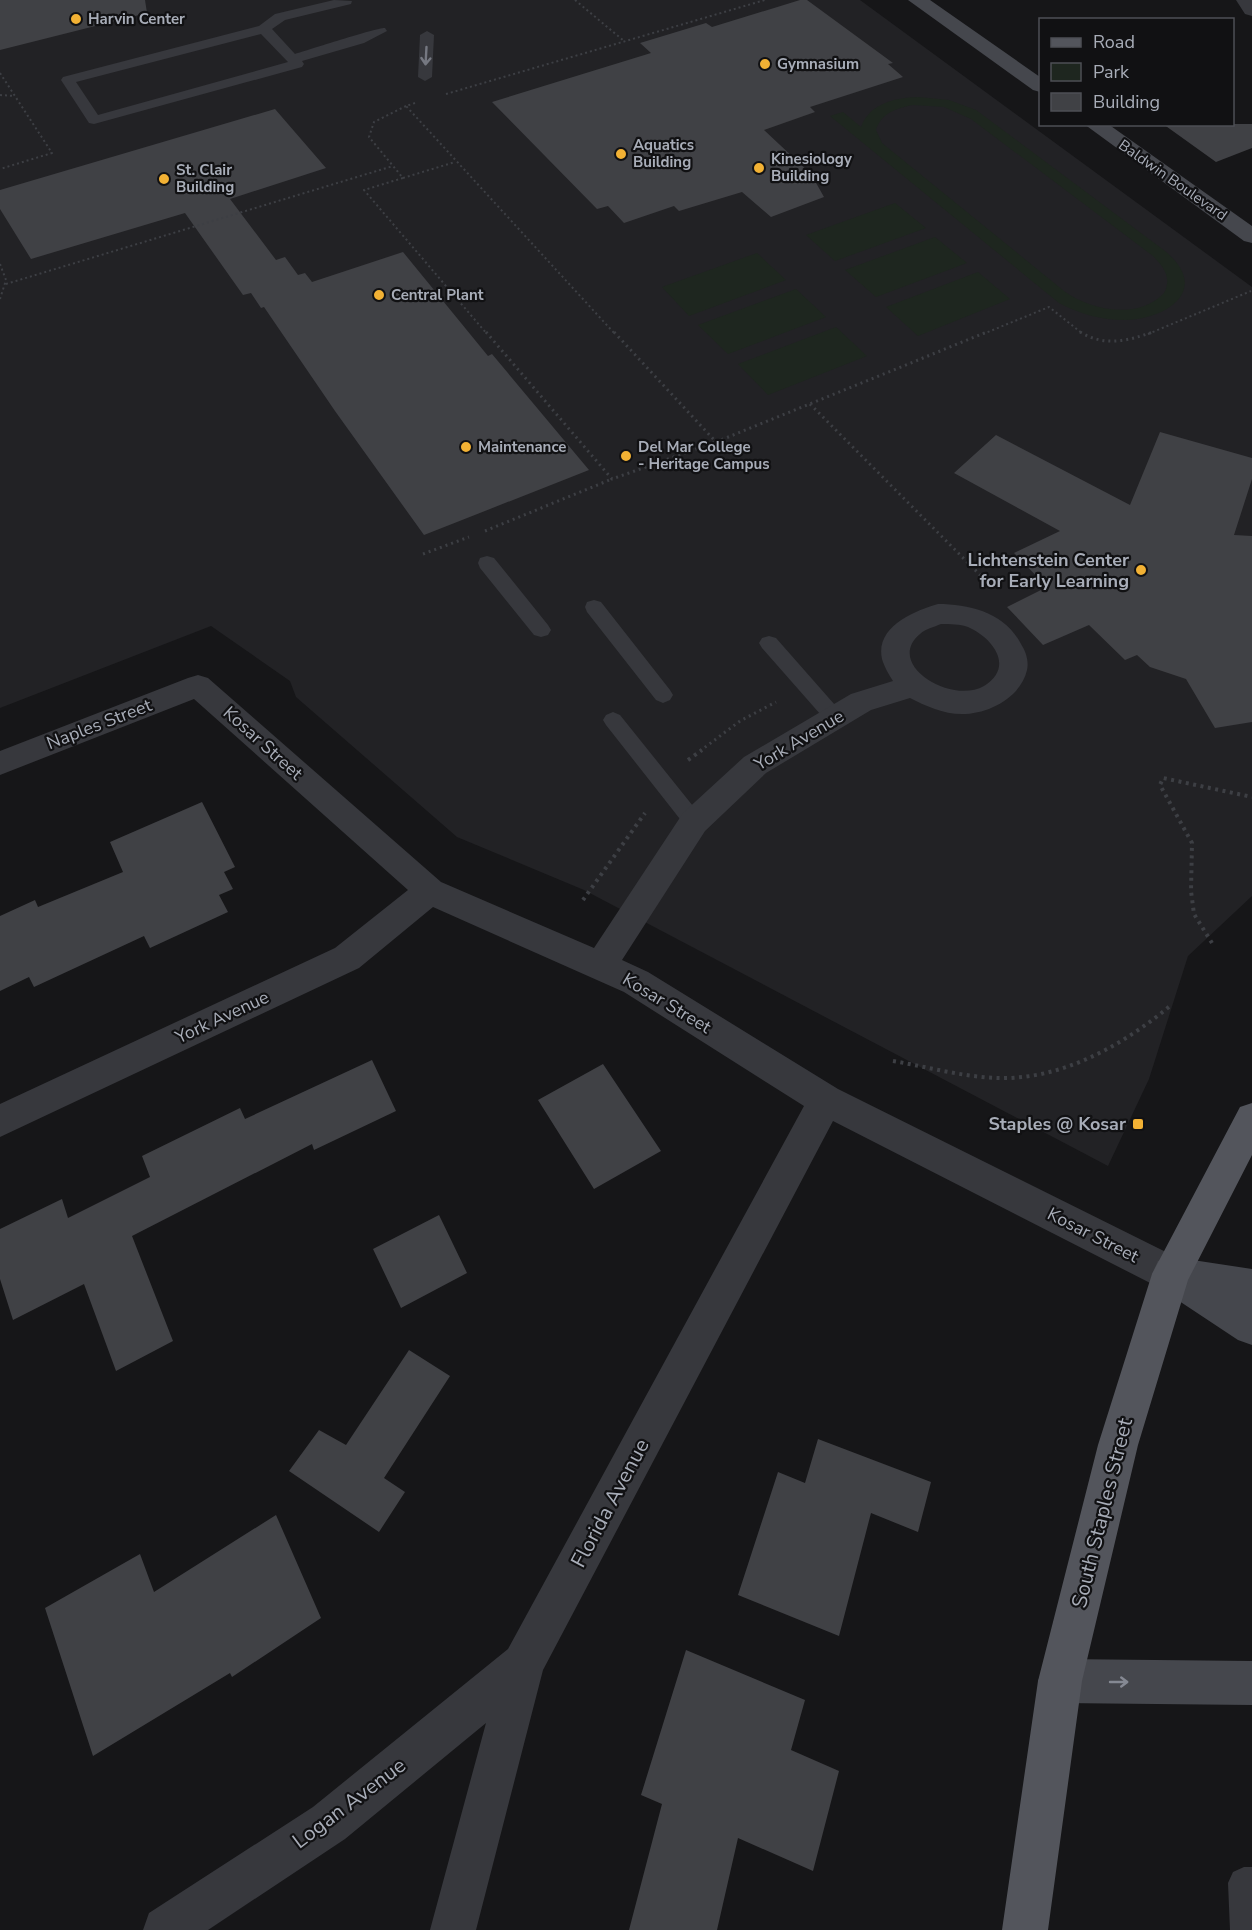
<svg xmlns="http://www.w3.org/2000/svg" width="1252" height="1930" font-family="'Nunito Sans',sans-serif">
  <style>
    .built { fill: #222225 }
    .green { fill: #1e261f; fill-rule: evenodd }
    .building { fill: #404145 }
    .lines { fill: none; stroke-linecap: round; stroke-linejoin: round }
    .path-far2 { stroke: #3d3f44; stroke-width: 2; stroke-dasharray: 2 3; stroke-linecap: butt }
    .path-far1 { stroke: #3d3f44; stroke-width: 3; stroke-dasharray: 2 4; stroke-linecap: butt }
    .path { stroke: #3d3f44; stroke-width: 4; stroke-dasharray: 3 4.5; stroke-linecap: butt }
    .lane { fill: #37383d; fill-rule: evenodd }
    .street { fill: #37383d; fill-rule: evenodd }
    .secondary { fill: #45474d; fill-rule: evenodd }
    .primary { fill: #53555c; fill-rule: evenodd }
    .oneway { stroke: #757881 }
    .oneway2 { stroke: #858993 }
    .poi-dot { fill: #f2b134; stroke: #111113; stroke-width: 2 }
    .labels { text-anchor: middle; stroke-width: 4.5; stroke-linejoin: round; paint-order: stroke }
    .far-poi-label { font-size: 15px; font-weight: bold; fill: #a8adb8; stroke: #111113; text-anchor: start }
    .far-street-label { font-size: 15px; fill: #a8adb8; stroke: #111113 }
    .poi-label { font-size: 18px; font-weight: bold; fill: #a8adb8; stroke: #111113; text-anchor: end }
    .street-label { font-size: 18px; fill: #a8adb8; stroke: #111113 }
    .near-street-label { font-size: 21px; fill: #a8adb8; stroke: #111113 }
  </style>
  <rect width="100%" height="100%" fill="#161618"/>
  <path class="built" d="M0 0H860L1252 287V896L1188 956 1149 1079 1108 1166 584 890 457 837 296 697 290 681 211 626 0 708Z"/>
  <path class="green" d="M918 97 949 100 976 110 1165 251C1211 289 1168 319 1125 320 1101 320 1080 314 1059 303L830 116 843 112 861 127C870 103 895 98 918 97ZM913 105 944 107 971 119 1153 256C1164 267 1172 278 1164 293 1139 320 1091 311 1064 291L882 143 876 130C881 113 897 108 913 105Z
    M895 203 926 228 835 261 806 235Z
    M935 237 967 263 876 297 845 270Z
    M757 253 786 280 689 316 662 287Z
    M978 272 1010 299 918 336 886 307Z
    M796 289 826 317 728 354 698 325Z
    M836 327 867 356 768 395 738 364Z"/>
  <path class="building" d="M0 0H145L147 13 0 50Z
    M800 0H807L893 63 888 64 903 77 810 107 815 112 764 130 811 174 824 197 771 217 742 192 679 211 674 206 624 223 608 206 597 209 492 102 651 53 640 43 706 23 712 27Z
    M275 109 326 168 230 199 276 260 285 257 298 275 305 273 312 282 403 252 488 356 492 354 589 470 424 535 335 411 264 307 261 308 251 293 243 295 185 213 31 259 0 209V190Z
    M1163 124H1252V148L1216 162Z
    M1160 432 1252 458V479L1234 535 1252 536V722L1215 728 1186 679 1150 667 1137 655 1125 660 1089 625 1043 645 1007 607 1047 587 1014 553 1060 531 954 473 996 435 1130 505Z
    M202 802 235 867 224 872 233 889 219 895 228 912 150 948 144 936 34 987 29 977 0 991V916L35 900 38 907 123 872 110 842Z
    M372 1060 396 1111 314 1150 312 1144 132 1236 173 1341 116 1371 84 1284 13 1320 0 1279V1229L62 1199 68 1218 150 1177 142 1156 240 1108 245 1119Z
    M603 1064 661 1151 594 1189 538 1100Z
    M439 1215 467 1273 401 1308 373 1249Z
    M409 1350 450 1376 384 1478 405 1492 379 1532 289 1471 319 1430 346 1445Z
    M818 1439 931 1482 918 1532 871 1513 839 1636 738 1595 778 1472 805 1483Z
    M276 1515 321 1618 232 1677 230 1673 93 1756 45 1608 140 1554 154 1592Z
    M686 1650 805 1700 791 1750 839 1771 813 1871 738 1838 717 1930H629L662 1804 641 1795Z"/>
  <g class="lines">
    <path class="path-far2" d="M575 0 624 41
      M0 73 52 153 0 169
      M446 94 765 0
      M0 95 15 96
      M415 103 406 106 615 334
      M406 106 374 122 369 137 403 178 364 190 487 334
      M403 178 455 162
      M0 264 6 280 0 299
      M6 284 393 166
      M983 334 1049 307 1083 334
      M1148 334 1251 291"/>
    <path class="path-far1" d="M486 332 612 479 716 442
      M614 332 716 442 987 332
      M1080 332C1105 347 1127 341 1153 332
      M810 404 993 588
      M485 531 612 479
      M423 554 469 537
      M700 751 740 721 776 702"/>
    <path class="path" d="M688 760 702 750
      M583 900 645 813
      M1212 943 1194 914 1191 891 1192 843 1160 785 1163 778 1252 797
      M893 1061C928 1067 963 1077 998 1078 1062 1080 1123 1045 1170 1006"/>
    <path class="lane" d="M334 0 352 1 351 4 285 20 272 29 295 54C308 50 379 27 385 28L387 31 364 43 302 61 304 64 302 67 94 124 89 123 61 80 63 77 259 26 275 14ZM261 34 288 62 98 115 76 82Z
      M427 31 434 35 432 77 425 81 418 77 420 35Z
      M487 556 494 558 548 625 551 630 548 635 541 637 534 635 480 568 478 563 480 558Z
      M594 600 601 602 670 690 673 695 670 700 663 703 656 700 587 612 585 607 587 602Z
      M769 636 776 638 842 713 845 718 842 723 835 726 828 723 762 648 759 643 762 638Z
      M613 712 620 715 701 816 705 822 701 828 694 831 687 828 606 725 603 720 606 715Z
      M1244 1867H1252V1930H1230L1228 1883 1233 1872Z"/>
    <path class="street" d="M1236 0H1252V16L1245 14Z
      M938 604C970 604 1005 613 1021 644 1026 652 1029 661 1027 670 1021 697 989 714 962 714 943 714 926 706 910 698L871 710 766 773 705 831 622 960 648 972 838 1089 1184 1261 1190 1274 1184 1287 1171 1292 1158 1287 833 1121 543 1670 476 1930H430L486 1723 345 1839 208 1930H143L149 1913 313 1807 508 1649 804 1106 624 992 433 907 359 968 0 1137V1104L335 948 408 890 194 699 0 775V751L188 678 198 675 208 678 441 882 594 948 683 813 744 757 851 694 893 681C889 675 884 666 882 659 875 627 914 611 938 604ZM941 624C950 624 960 624 968 627 993 638 1015 667 984 686 951 705 884 664 920 634 925 629 934 627 941 624Z"/>
    <path class="secondary" d="M908 0H930L1040 77V92L1033 90Z
      M1084 124H1108L1252 226V243L1244 241Z
      M1171 1256 1182 1260 1186 1259 1252 1269V1345L1238 1340 1158 1287 1152 1274 1158 1261Z
      M1060 1659 1252 1661V1705L1060 1703 1045 1696 1038 1681 1045 1666Z"/>
    <path class="primary" d="M1252 1103V1155L1188 1280 1138 1445 1082 1681 1048 1930H1002L1038 1681 1098 1445 1152 1274 1240 1107Z"/>
  </g>
  <defs><path id="oneway-shaft" d="M-6 0H5M1.5-3L5.5 0L1.5 3" fill="none" stroke-width="1.6" stroke-linecap="round" stroke-linejoin="round" transform="scale(1.5)"/></defs>
  <use class="oneway" href="#oneway-shaft" transform="translate(426 56) rotate(93)"/>
  <use class="oneway2" href="#oneway-shaft" transform="translate(1119 1682)"/>
  <g class="poi-dot">
    <circle cx="76" cy="19" r="6"/>
    <circle cx="765" cy="64" r="6"/>
    <circle cx="621" cy="154" r="6"/>
    <circle cx="759" cy="168" r="6"/>
    <circle cx="164" cy="179" r="6"/>
    <circle cx="379" cy="295" r="6"/>
    <circle cx="466" cy="447" r="6"/>
    <circle cx="626" cy="456" r="6"/>
    <circle cx="1141" cy="570" r="6"/>
    <rect x="1132" y="1118" width="12" height="12" rx="3"/>
  </g>
  <g class="labels">
    <g class="far-poi-label">
      <text x="88" y="24">Harvin Center</text>
      <text x="777" y="69">Gymnasium</text>
      <text x="633" y="150">Aquatics<tspan x="633" dy="17">Building</tspan></text>
      <text x="771" y="164">Kinesiology<tspan x="771" dy="17">Building</tspan></text>
      <text x="176" y="175">St. Clair<tspan x="176" dy="17">Building</tspan></text>
      <text x="391" y="300">Central Plant</text>
      <text x="478" y="452">Maintenance</text>
      <text x="638" y="452">Del Mar College<tspan x="638" dy="17">- Heritage Campus</tspan></text>
    </g>
    <g class="far-street-label">
      <text transform="translate(1173 180) rotate(35)" y="5">Baldwin Boulevard</text>
    </g>
    <g class="poi-label">
      <text x="1129" y="566">Lichtenstein Center<tspan x="1129" dy="21">for Early Learning</tspan></text>
      <text x="1126" y="1130">Staples @ Kosar</text>
    </g>
    <g class="street-label">
      <text transform="translate(99 724) rotate(-21)" y="6">Naples Street</text>
      <text transform="translate(799 740) rotate(-31)" y="6">York Avenue</text>
      <text transform="translate(263 743) rotate(42)" y="6">Kosar Street</text>
      <text transform="translate(667 1003) rotate(31)" y="6">Kosar Street</text>
      <text transform="translate(222 1017) rotate(-25)" y="6">York Avenue</text>
      <text transform="translate(1093 1235) rotate(27)" y="6">Kosar Street</text>
    </g>
    <g class="near-street-label">
      <text transform="translate(610 1503) rotate(-62)" y="7">Florida Avenue</text>
      <text transform="translate(1102 1513) rotate(-76)" y="7">South Staples Street</text>
      <text transform="translate(349 1803) rotate(-37)" y="7">Logan Avenue</text>
    </g>
  </g>
  <rect x="1039" y="18" width="195" height="108" fill="#111113" stroke="#4d4f55" stroke-width="1.5"/>
  <rect x="1051" y="38" width="30" height="9" fill="#53555c" stroke="#4d4f55" stroke-width="1.5"/>
  <text x="1093" y="48" font-size="18" fill="#a8adb8">Road</text>
  <rect x="1051" y="63" width="30" height="18" fill="#1e261f" stroke="#4d4f55" stroke-width="1.5"/>
  <text x="1093" y="78" font-size="18" fill="#a8adb8">Park</text>
  <rect x="1051" y="93" width="30" height="18" fill="#404145" stroke="#4d4f55" stroke-width="1.5"/>
  <text x="1093" y="108" font-size="18" fill="#a8adb8">Building</text>
</svg>
